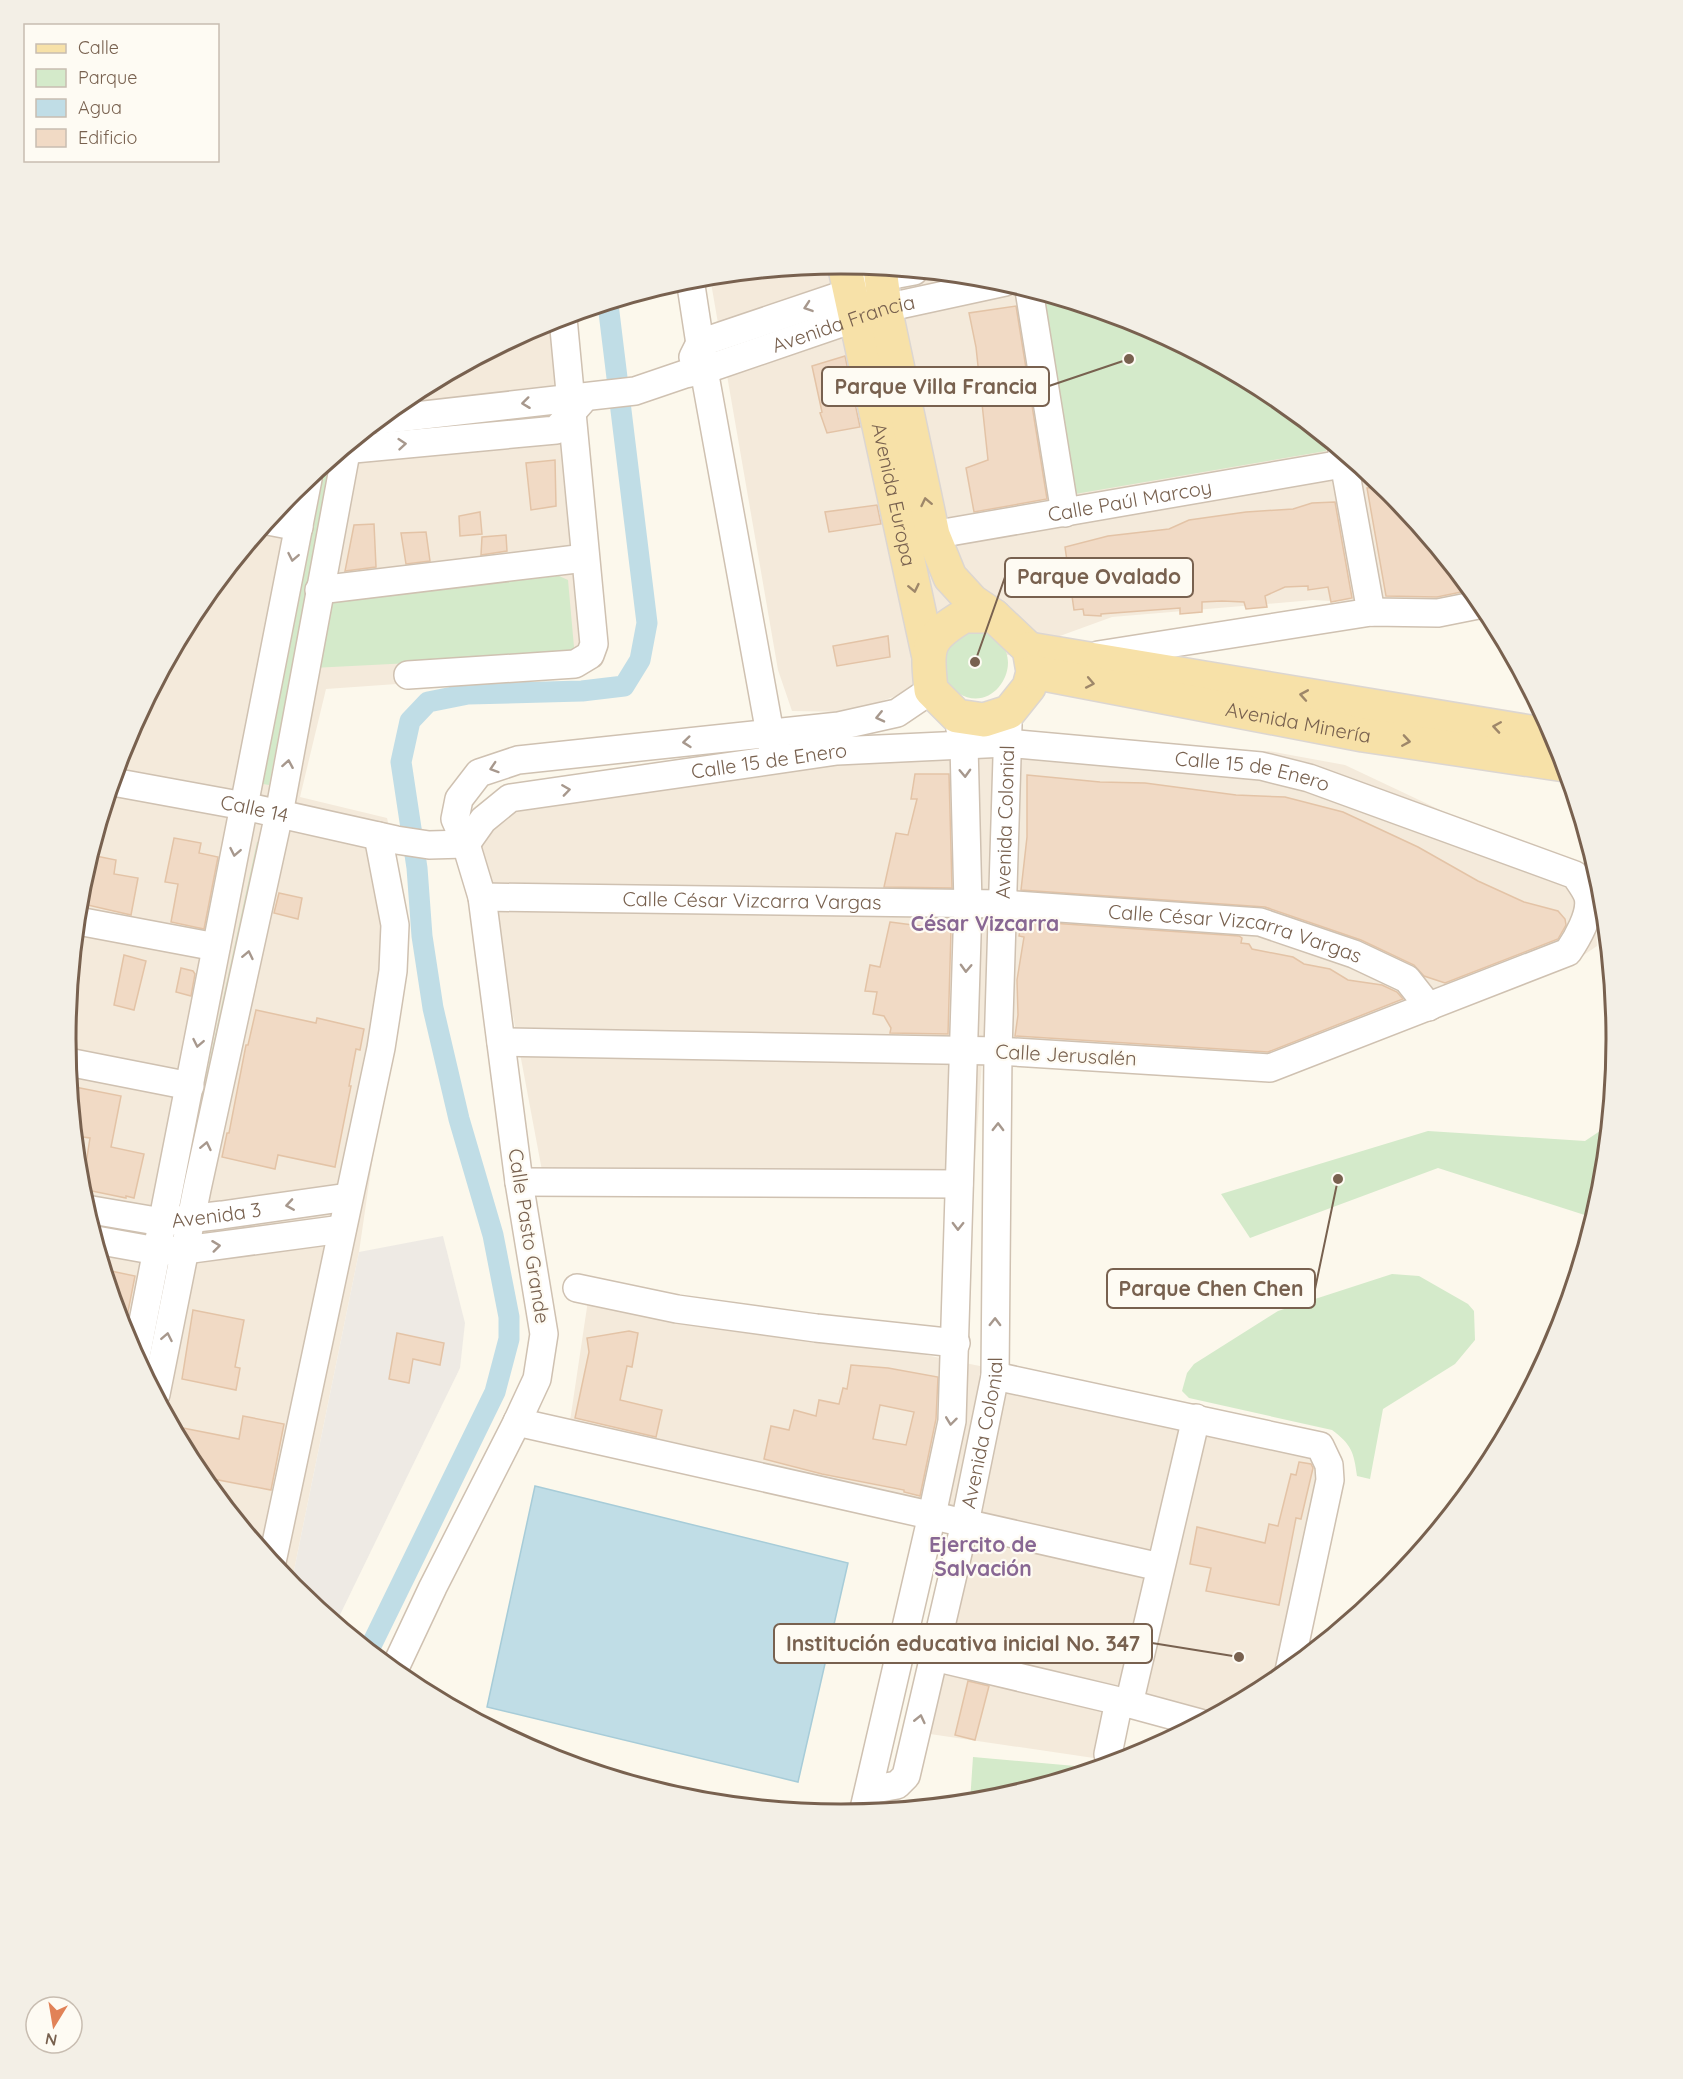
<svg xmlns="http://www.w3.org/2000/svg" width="1683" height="2079" font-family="Quicksand,sans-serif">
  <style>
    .residential { fill: #f4eadb }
    .industrial { fill: #eeeae4 }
    .green { fill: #d4eaca }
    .water { fill: #c0dde6; stroke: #a7ccd8; stroke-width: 1.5 }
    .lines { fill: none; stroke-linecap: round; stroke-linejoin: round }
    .canal { stroke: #c0dde6; stroke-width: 21 }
    .building { fill: #f1dac5; stroke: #e3c3a6; stroke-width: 1.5; fill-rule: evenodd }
    .minor-casing { stroke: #cfc1b1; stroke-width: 30 }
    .major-casing { stroke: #dcd6d1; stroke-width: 36 }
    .minor { stroke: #fff; stroke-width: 27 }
    .major { stroke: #f7e1a8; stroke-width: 33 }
    .oneway { stroke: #a7988d }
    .oneway2 { stroke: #9e876a }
    .labels { text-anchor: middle; stroke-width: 4.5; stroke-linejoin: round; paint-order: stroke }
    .street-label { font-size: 20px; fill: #78614f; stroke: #fefbf3 }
    .neighbourhood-label { font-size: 21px; font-weight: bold; fill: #886793; stroke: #fefbf3 }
    .rim { fill: none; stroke: #78614f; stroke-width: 3 }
    .leader { fill: none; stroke: #78614f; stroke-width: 2 }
    .callout-dot { fill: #78614f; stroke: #fefbf3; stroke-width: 2 }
    .callout { fill: #fefbf3; stroke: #78614f; stroke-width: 2 }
    .callout-label { font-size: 21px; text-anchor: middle; font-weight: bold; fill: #78614f }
  </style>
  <rect width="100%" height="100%" fill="#fcf8ec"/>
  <path class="residential" d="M842 264 993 279 1139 323 1273 395 1390 491 1487 610 1313 600 1112 617 852 712 792 711 778 670 710 277Z
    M569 316 582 671 326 689 300 797 387 818 402 883V957L359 1252 291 1585 197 1470 125 1336 81 1190 66 1039 81 888 125 742 197 608 293 491 411 395 545 323Z
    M1268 751 1345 765 1557 865 1595 901 1597 946 1566 967 1276 1071 982 1062 973 1188 546 1192 480 840 496 797 875 758Z
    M590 1287 1207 1412 1320 1441 1342 1457 1339 1494 1299 1662 1272 1684 1185 1731 1128 1716 1114 1761 930 1734 905 1719 953 1515 570 1421Z"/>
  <path class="industrial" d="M443 1236 465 1323 460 1368 336 1623 291 1585 359 1252Z"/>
  <path class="green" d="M1042 294 1139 323 1273 395 1324 437 1326 451 1075 494Z
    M324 474 330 476 269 785 263 784Z
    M559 576 568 580 574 647 571 655 312 668 326 597Z
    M974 631C1037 639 1001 720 958 693 953 690 947 685 945 680 942 672 945 657 945 648L963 633Z
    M257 842H260L182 1204 179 1201Z
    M1609 1125 1602 1191 1594 1218 1438 1168 1250 1238 1221 1194 1428 1131 1585 1141Z
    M1392 1274 1419 1276 1468 1304 1474 1311 1475 1340 1455 1364 1383 1409 1370 1479 1357 1476C1354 1452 1351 1444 1332 1430L1189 1398 1182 1391 1187 1373 1194 1364 1278 1311Z
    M973 1757 1098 1768 992 1800 970 1802Z"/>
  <path class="water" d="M535 1486 848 1563 798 1782 487 1707Z"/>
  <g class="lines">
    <path class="canal" d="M369 1650 495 1392 509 1339V1317L493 1235 459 1119 433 1008 422 936 417 868 401 762 410 721 428 702 468 694 582 691 624 686 640 660 647 623 608 304"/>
  </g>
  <path class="building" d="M1016 306 1047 499 974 512 966 468 988 460 976 347 969 313Z
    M845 356 860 427 827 433 820 413 822 412 812 366Z
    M555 460 556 506 531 510 526 463Z
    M1385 487 1390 491 1471 590 1437 597 1386 596 1367 488Z
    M1335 502 1352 598 1331 602 1328 587 1308 590V586L1285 587 1265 596 1267 607 1246 609 1244 602 1222 601 1202 602V612L1180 614V608L1101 614V616L1084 615 1083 609 1074 610 1065 547 1108 536 1169 529 1189 520 1246 512 1293 509 1312 503Z
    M877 505 881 524 829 532 825 512Z
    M480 512 482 534 460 536 459 516Z
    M374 524 376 567 345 571 354 525Z
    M426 532 430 561 406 564 401 533Z
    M506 535 507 551 481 555 482 537Z
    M888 636 890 657 837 666 833 646Z
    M915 774H949L952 888 884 887 896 833 908 835 917 799H911Z
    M1027 775 1100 782 1145 783 1236 795 1285 797 1343 812 1418 847 1478 881 1524 902 1558 911 1565 919 1566 925 1558 939 1445 983 1424 976 1414 965 1361 940 1265 907 1021 890 1027 837Z
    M174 838 201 843 199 853 218 857 204 929 171 922 178 884 165 882Z
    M91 855 116 860 114 874 138 878 131 915 79 903 81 888Z
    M279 893 302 898 298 919 274 913Z
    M1022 921 1239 936 1242 938 1241 943 1249 944 1252 949 1293 957 1304 964 1330 969 1348 980 1382 985 1397 992 1403 999 1268 1052 1015 1036 1018 1015 1017 980 1024 937 1019 936Z
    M890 922 951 930 948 1034 890 1033 891 1028 884 1016 873 1014 877 992 865 991 870 965 880 967Z
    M124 955 146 961 134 1010 114 1005Z
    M181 968 193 971 195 974 191 996 176 992Z
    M256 1010 316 1023 317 1018 364 1029 360 1050 356 1049 349 1086H351L335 1167 278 1155 275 1169 222 1157 227 1133H229L246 1045H248Z
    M75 1087 121 1096 111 1147 144 1154 134 1198 126 1196V1198L82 1189 90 1138 75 1136 72 1103Z
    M111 1271 135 1276 124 1332 108 1282Z
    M193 1310 244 1320 235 1367 240 1368 236 1390 182 1379Z
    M629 1331 638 1333 632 1367 627 1366 620 1400 662 1410 656 1437 575 1418 589 1352 587 1338Z
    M397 1333 444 1343 440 1365 413 1359 409 1383 389 1379Z
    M851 1365 888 1368 938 1377 936 1419 920 1496 904 1492V1490L822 1474 764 1459 771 1426 789 1430 794 1410 816 1416 819 1400 839 1404 843 1388 847 1389ZM880 1405 914 1412 906 1445 873 1439Z
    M243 1416 284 1424 271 1490 213 1479 212 1489 197 1470 173 1426 239 1439Z
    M1299 1462 1311 1464 1313 1468 1301 1519 1296 1518 1279 1605 1206 1591 1211 1568 1190 1564 1197 1527 1265 1543 1269 1524 1278 1526 1291 1474 1296 1475Z
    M968 1681 989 1686 975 1740 955 1735Z"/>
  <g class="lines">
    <defs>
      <g id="minor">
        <path d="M690 279 704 370 773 750"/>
        <path d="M1029 290 1065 513"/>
        <path d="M693 357 700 343 848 293 882 277 914 271"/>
        <path id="s1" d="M380 420 635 391 685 374 704 370 885 308 1005 282"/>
        <path d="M343 450 556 430 581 402"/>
        <path d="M1342 452 1371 612"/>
        <path d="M268 521 299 527"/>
        <path id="s2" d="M915 538 1354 462"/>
        <path d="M319 590 585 558"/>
        <path d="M1098 655 1371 612 1438 613 1483 604"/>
        <path d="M408 675 575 664 590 655 594 644 563 318"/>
        <path id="s3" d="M113 782 244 806 396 840 429 845 466 844"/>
        <path id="s4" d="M466 844 483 820 510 798 837 751 1006 743 1261 766 1309 778 1575 875C1579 881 1586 890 1588 897 1592 913 1577 939 1568 952L1270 1068 998 1051 501 1042"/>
        <path id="s5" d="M482 897 1002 904 1260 922 1354 954 1407 979 1429 1007"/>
        <path d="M78 921 216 947"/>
        <path d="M68 1062 190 1086"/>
        <path d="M519 1182 959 1184"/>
        <path id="s6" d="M86 1209 162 1222 222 1215 348 1197"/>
        <path d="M96 1240 157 1251 185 1250 342 1229"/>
        <path d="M577 1288 677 1309 816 1328 956 1343"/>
        <path d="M136 1357 308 479"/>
        <path d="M995 1376 1320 1446 1329 1465 1330 1480 1289 1671"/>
        <path d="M156 1394 197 1189 279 814 347 447"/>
        <path d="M517 1422 1160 1567"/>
        <path d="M272 1562 381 1048 393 971 395 925 378 836"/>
        <path d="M934 1657 1119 1701 1200 1723"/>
        <path d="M394 1670 433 1587 517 1422 537 1379 544 1334 519 1182 482 897 466 844 455 819 459 799 479 773 518 760 839 726 897 713 931 690"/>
        <path d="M1129 1704 1196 1418"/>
        <path d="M1108 1754 1119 1701"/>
        <path id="s7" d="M869 1790 897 1785 906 1776 965 1523 995 1376 998 1051 1008 725"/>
        <path d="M863 1813 932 1515 952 1421 968 904 964 745 960 729"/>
      </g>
      <g id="major">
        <path id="s8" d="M844 264 928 653"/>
        <path d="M880 268 885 308 933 535 950 577 972 601 994 616"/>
        <path d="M964 616H994L1029 649 1033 672 1029 687 1009 712 984 720 957 716 931 690C927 647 925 639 964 616Z"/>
        <path d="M1029 649 1554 736"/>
        <path id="s9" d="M1033 672 1363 735 1565 765"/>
      </g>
    </defs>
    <use href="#minor" class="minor-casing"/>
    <use href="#major" class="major-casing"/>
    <use href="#minor" class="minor"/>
    <use href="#major" class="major"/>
  </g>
  <defs><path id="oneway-chevron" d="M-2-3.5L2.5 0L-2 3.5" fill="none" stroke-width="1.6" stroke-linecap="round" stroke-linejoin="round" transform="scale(1.5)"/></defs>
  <g class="oneway">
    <use href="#oneway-chevron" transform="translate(808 307) rotate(161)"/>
    <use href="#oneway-chevron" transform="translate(526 403) rotate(173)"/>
    <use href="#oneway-chevron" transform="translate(402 444) rotate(-5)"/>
    <use href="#oneway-chevron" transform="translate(293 557) rotate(101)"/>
    <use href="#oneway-chevron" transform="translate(880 717) rotate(167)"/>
    <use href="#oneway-chevron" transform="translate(687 742) rotate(174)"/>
    <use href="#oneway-chevron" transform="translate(288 764) rotate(-80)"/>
    <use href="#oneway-chevron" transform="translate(494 768) rotate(162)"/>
    <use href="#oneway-chevron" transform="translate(965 773) rotate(88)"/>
    <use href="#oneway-chevron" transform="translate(566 790) rotate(-8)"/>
    <use href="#oneway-chevron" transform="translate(235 852) rotate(101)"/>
    <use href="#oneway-chevron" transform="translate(248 955) rotate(-78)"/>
    <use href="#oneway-chevron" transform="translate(966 968) rotate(92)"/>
    <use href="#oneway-chevron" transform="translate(198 1043) rotate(101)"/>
    <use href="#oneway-chevron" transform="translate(998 1127) rotate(-89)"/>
    <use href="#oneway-chevron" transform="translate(206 1146) rotate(-78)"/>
    <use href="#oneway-chevron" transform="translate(290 1205) rotate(171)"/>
    <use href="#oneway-chevron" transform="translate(958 1226) rotate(91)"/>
    <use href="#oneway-chevron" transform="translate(216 1246) rotate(-7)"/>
    <use href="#oneway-chevron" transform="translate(995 1322) rotate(-89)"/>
    <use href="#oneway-chevron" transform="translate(167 1337) rotate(-79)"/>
    <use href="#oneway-chevron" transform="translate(951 1421) rotate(97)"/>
    <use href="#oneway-chevron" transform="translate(920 1719) rotate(-77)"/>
  </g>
  <g class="oneway2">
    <use href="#oneway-chevron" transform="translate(926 502) rotate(-102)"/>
    <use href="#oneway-chevron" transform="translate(914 588) rotate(78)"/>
    <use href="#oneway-chevron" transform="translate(1090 683) rotate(11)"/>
    <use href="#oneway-chevron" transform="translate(1304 695) rotate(-170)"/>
    <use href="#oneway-chevron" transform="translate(1497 727) rotate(-171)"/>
    <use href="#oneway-chevron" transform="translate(1406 741) rotate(9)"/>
  </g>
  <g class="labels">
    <g class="street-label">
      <text dy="7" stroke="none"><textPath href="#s1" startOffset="476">Avenida Francia</textPath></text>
      <text dy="7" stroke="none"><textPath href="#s8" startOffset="236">Avenida Europa</textPath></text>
      <text dy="7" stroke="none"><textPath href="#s2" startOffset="218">Calle Paúl Marcoy</textPath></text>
      <text dy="7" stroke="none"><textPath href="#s9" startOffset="270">Avenida Minería</textPath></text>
      <text dy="7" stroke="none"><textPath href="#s4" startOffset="326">Calle 15 de Enero</textPath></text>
      <text dy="7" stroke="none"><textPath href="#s4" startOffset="812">Calle 15 de Enero</textPath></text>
      <text dy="7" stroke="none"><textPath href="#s3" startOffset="144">Calle 14</textPath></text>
      <text dy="7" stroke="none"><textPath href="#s7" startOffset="1005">Avenida Colonial</textPath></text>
      <text dy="7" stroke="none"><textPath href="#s5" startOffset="270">Calle César Vizcarra Vargas</textPath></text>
      <text dy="7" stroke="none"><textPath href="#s5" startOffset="756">Calle César Vizcarra Vargas</textPath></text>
      <text transform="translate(1066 1055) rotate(3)" y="7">Calle Jerusalén</text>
      <text dy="7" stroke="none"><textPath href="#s6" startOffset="132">Avenida 3</textPath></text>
      <text transform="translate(529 1236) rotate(81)" y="7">Calle Pasto Grande</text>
      <text dy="7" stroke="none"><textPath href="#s7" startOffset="393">Avenida Colonial</textPath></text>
    </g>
    <g class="neighbourhood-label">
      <text x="985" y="931">César Vizcarra</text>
      <text x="983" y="1552">Ejercito de<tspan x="983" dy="24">Salvación</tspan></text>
    </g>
  </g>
  <path d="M0 0H1683V2079H0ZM76 1039a765 765 0 1 1 1530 0a765 765 0 1 1-1530 0Z" fill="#f3efe6" fill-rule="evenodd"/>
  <path class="rim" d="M76 1039a765 765 0 1 1 1530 0a765 765 0 1 1-1530 0Z"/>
  <path class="leader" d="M1129 359L1049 386M975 662L1005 577M1338 1179L1315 1289M1239 1657L1152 1643"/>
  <g class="callout-dot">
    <circle cx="1129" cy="359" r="6"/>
    <circle cx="975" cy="662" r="6"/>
    <circle cx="1338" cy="1179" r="6"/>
    <circle cx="1239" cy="1657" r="6"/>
  </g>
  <g class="callout">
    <rect x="822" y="367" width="227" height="39" rx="6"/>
    <rect x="1005" y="558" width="188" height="39" rx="6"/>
    <rect x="1107" y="1269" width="208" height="39" rx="6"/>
    <rect x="774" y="1624" width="378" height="39" rx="6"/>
  </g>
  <g class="callout-label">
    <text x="936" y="394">Parque Villa Francia</text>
    <text x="1099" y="584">Parque Ovalado</text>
    <text x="1211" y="1296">Parque Chen Chen</text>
    <text x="963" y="1651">Institución educativa inicial No. 347</text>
  </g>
  <rect x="24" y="24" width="195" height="138" fill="#fefbf3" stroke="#c8bdb1" stroke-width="1.5"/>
  <rect x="36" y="44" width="30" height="9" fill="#f7e1a8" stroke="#c8bdb1" stroke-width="1.5"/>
  <text x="78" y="54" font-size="18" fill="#78614f">Calle</text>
  <rect x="36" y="69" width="30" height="18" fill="#d4eaca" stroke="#c8bdb1" stroke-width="1.5"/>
  <text x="78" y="84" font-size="18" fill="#78614f">Parque</text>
  <rect x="36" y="99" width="30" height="18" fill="#c0dde6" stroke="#c8bdb1" stroke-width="1.5"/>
  <text x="78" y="114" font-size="18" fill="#78614f">Agua</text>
  <rect x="36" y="129" width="30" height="18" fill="#f1dac5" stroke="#c8bdb1" stroke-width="1.5"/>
  <text x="78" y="144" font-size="18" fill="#78614f">Edificio</text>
  <g transform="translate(54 2025) rotate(191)"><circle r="28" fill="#fefbf3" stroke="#c8bdb1" stroke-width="1.5"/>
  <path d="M0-4.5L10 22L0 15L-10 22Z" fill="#e18257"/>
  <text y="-9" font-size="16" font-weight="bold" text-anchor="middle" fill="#78614f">N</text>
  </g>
</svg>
